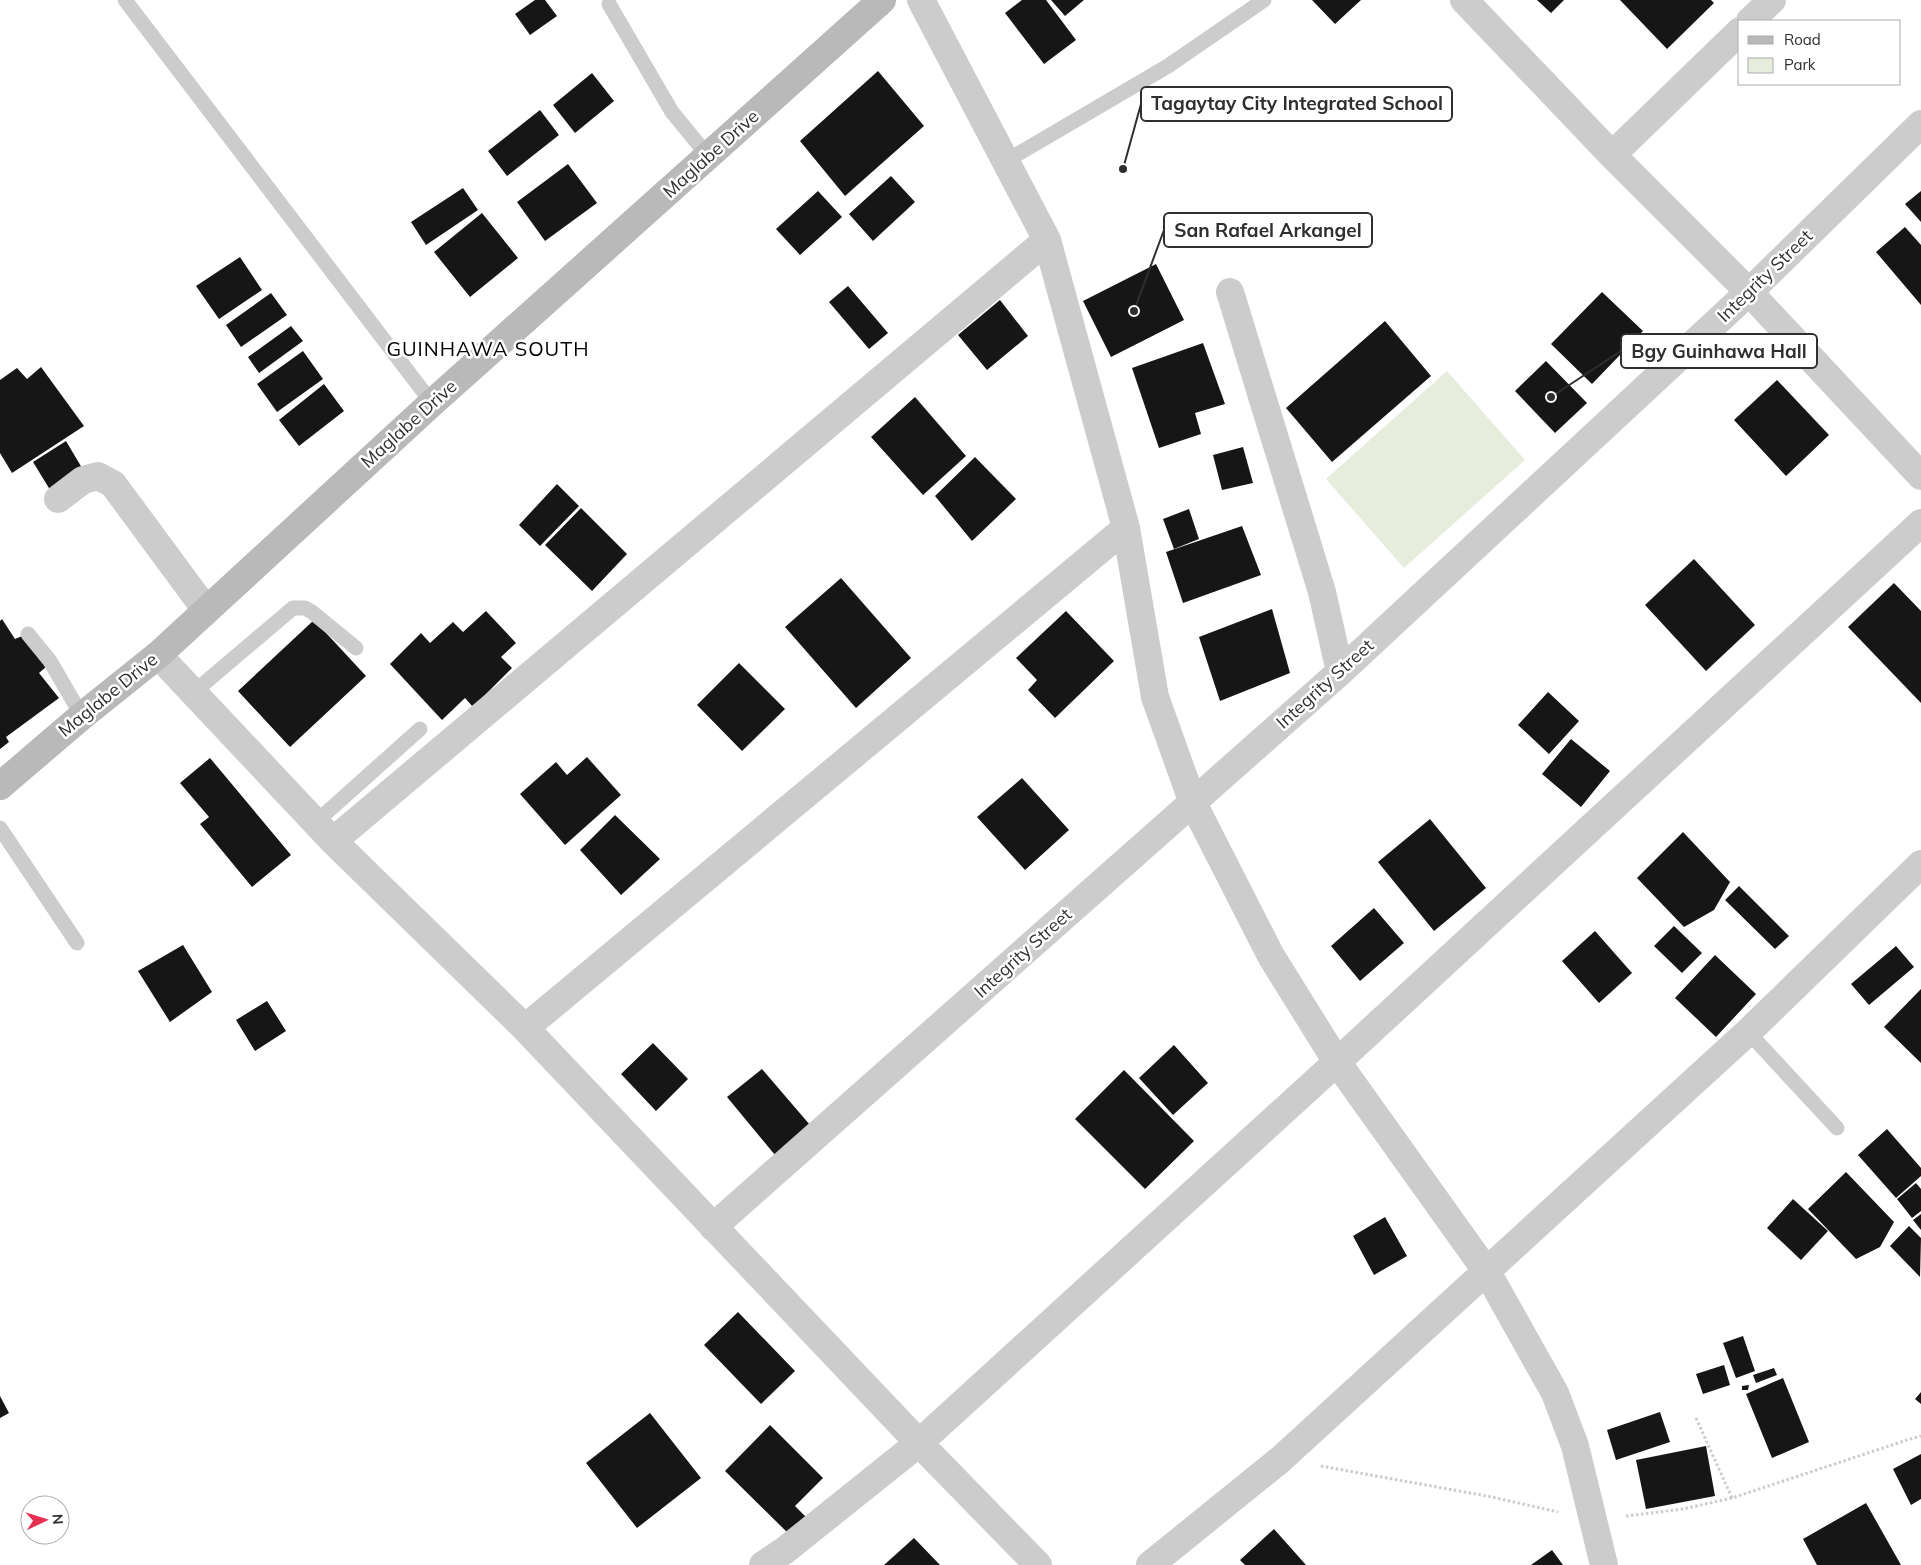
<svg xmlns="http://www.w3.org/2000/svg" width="1921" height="1565" font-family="Mulish,sans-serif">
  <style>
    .green { fill: #e7eddd }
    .building { fill: #161616 }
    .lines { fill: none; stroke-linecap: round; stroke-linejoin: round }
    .path { stroke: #ccc; stroke-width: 3; stroke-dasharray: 2.5 2.5; stroke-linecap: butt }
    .service { stroke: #ccc; stroke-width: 15 }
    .minor { stroke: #ccc; stroke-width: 28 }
    .secondary { stroke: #b9b9b9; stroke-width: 28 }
    .labels { text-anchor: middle; stroke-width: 5; stroke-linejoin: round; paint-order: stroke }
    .street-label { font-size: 18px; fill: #2f2f2f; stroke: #fff }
    .quarter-label { font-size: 20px; letter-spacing: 1px; fill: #000; stroke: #fff }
    .leader { fill: none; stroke: #2f2f2f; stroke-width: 2 }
    .callout-dot { fill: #2f2f2f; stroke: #fff; stroke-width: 2 }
    .callout { fill: #fff; stroke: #2f2f2f; stroke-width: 2 }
    .callout-label { font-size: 19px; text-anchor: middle; font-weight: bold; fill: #2f2f2f }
  </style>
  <rect width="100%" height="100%" fill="#fff"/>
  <path class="green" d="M1447 371 1525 460 1404 568 1326 479Z"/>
  <path class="building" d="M535 0H545L557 16 530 35 515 14Z
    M1022 0H1046L1076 40 1044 64 1005 13Z
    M1051 0H1084L1065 16Z
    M1312 0H1361L1335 24Z
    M1537 0H1564L1551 13Z
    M1620 0H1711L1714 3 1667 49Z
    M878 71 924 126 845 196 800 141Z
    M592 73 614 101 575 133 553 105Z
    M540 110 559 135 507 176 488 151Z
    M568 164 597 203 545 241 517 202Z
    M891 176 915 202 873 241 849 214Z
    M463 188 478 210 426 245 411 222Z
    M818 191 842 217 800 255 776 229Z
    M1921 191V222L1905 204Z
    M482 213 518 258 470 297 434 252Z
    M1905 227 1921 245V305L1876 252Z
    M240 257 262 290 219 319 196 286Z
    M1156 264 1184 320 1111 357 1083 301Z
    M848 286 888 333 869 349 829 302Z
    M1602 292 1643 331 1592 384 1551 344Z
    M271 293 287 315 241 347 226 325Z
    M1000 300 1028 336 987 370 958 335Z
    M1385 321 1431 376 1332 462 1286 408Z
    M291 326 303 341 259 373 248 357Z
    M1203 343 1225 404 1195 413 1201 434 1159 448 1132 368Z
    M303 351 323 379 277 412 257 384Z
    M1546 361 1587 403 1555 433 1515 391Z
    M41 367 84 426 12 473 0 453V380L17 368 27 379Z
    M1777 380 1829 435 1786 476 1734 420Z
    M324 384 344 411 299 446 279 420Z
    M915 397 966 456 923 495 871 437Z
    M66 441 85 473 52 493 33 462Z
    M1243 447 1253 483 1222 490 1213 455Z
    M975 457 1016 499 972 541 935 496Z
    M557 484 579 506 540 546 519 525Z
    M581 508 627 554 592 591 545 545Z
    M1189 509 1199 539 1174 549 1163 519Z
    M1242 526 1261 575 1183 603 1166 552Z
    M1694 559 1755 625 1706 671 1645 605Z
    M841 578 911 658 856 708 785 627Z
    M1894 583 1921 611V703L1848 627Z
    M1272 609 1290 673 1220 701 1199 637Z
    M486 611 516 643 501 657 512 668 473 707 465 698 442 720 390 664 421 633 430 643 453 622 463 632Z
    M1066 611 1114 661 1055 718 1028 690 1037 680 1016 658Z
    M2 619 15 639 27 634 46 667 39 673 59 698 6 737 9 742 0 749V621Z
    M314 620 366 676 290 747 238 691Z
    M739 663 785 709 742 751 697 705Z
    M1548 692 1579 721 1549 754 1518 725Z
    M1571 739 1610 771 1581 807 1542 774Z
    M587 757 621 795 565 845 520 794 556 762 567 775Z
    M210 758 291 855 252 887 200 824 209 817 180 783Z
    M1022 778 1069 830 1025 870 977 817Z
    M615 815 660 859 621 895 580 850Z
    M1430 819 1486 888 1434 931 1378 862Z
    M1683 832 1730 882 1714 910 1684 927 1637 878Z
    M1739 886 1789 936 1775 949 1725 900Z
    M1374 908 1404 943 1360 981 1331 946Z
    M1674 926 1702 953 1682 973 1654 946Z
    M1595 931 1632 973 1599 1003 1562 961Z
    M183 945 212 992 170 1022 138 971Z
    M1896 946 1914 967 1869 1005 1851 984Z
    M1715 955 1756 994 1716 1037 1675 998Z
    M1921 989V1063L1884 1027Z
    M267 1001 286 1031 255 1051 236 1020Z
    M653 1043 688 1079 656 1111 621 1074Z
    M1174 1045 1208 1083 1173 1115 1139 1078Z
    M762 1069 810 1125 775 1155 727 1097Z
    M1124 1070 1194 1141 1145 1189 1075 1119Z
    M1887 1129 1921 1168V1176L1896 1198 1858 1155Z
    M1846 1172 1894 1222 1880 1247 1856 1259 1808 1209Z
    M1916 1183 1921 1189V1211L1912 1218 1897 1199Z
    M1793 1199 1828 1231 1801 1260 1767 1228Z
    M1921 1214V1230L1913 1220Z
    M1385 1217 1407 1256 1374 1275 1353 1236Z
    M1909 1226 1921 1238 1920 1277 1890 1246Z
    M738 1312 795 1371 761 1404 704 1345Z
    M1743 1336 1755 1371 1736 1378 1723 1343Z
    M1724 1365 1730 1385 1703 1394 1696 1374Z
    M1774 1368 1777 1375 1756 1383 1753 1375Z
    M1783 1378 1809 1442 1772 1458 1746 1394Z
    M1749 1385 1748 1390H1742V1386Z
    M1921 1392V1404L1915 1399Z
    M0 1396 9 1413 0 1418Z
    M1660 1412 1670 1442 1616 1460 1607 1430Z
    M650 1413 701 1478 637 1528 586 1463Z
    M770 1425 823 1478 795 1506 809 1520 792 1537 725 1471Z
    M1706 1446 1715 1496 1646 1509 1636 1460Z
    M1921 1454V1499L1911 1505 1893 1469Z
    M1866 1503 1901 1565H1817L1803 1539Z
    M1274 1529 1306 1565H1245L1240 1560Z
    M914 1538 940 1565H884Z
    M1552 1550 1563 1565H1531Z"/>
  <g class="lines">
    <path class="path" d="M1696 1418 1732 1498
      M1321 1466 1492 1497 1558 1512
      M1626 1516 1683 1509 1732 1498 1907 1440 1921 1436"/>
    <path class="service" d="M125 0 432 403
      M609 4 672 112 708 156
      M1006 161 1168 66 1264 0
      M28 634 50 661 82 716
      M194 692 293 608H305L312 612 356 648
      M316 822 420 729
      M0 828 77 943
      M1748 1032 1837 1128"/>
    <path class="minor" d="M921 0 1047 240 1126 528 1155 697 1193 803 1271 956 1337 1062 1487 1272 1555 1393 1575 1446 1604 1565
      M1464 0 1612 155 1749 292 1921 476
      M1750 21 1772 0
      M1612 155 1740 31
      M1230 292 1322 592 1340 672
      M58 499 83 480 98 476 113 484 206 610
      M158 655 333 841 525 1028 919 1443 1038 1565
      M333 841 1047 240
      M525 1028 1126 528
      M713 1227 1340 672 1749 292 1921 124
      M763 1565 784 1551 919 1443 1337 1062 1921 523
      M1150 1565 1281 1459 1748 1032 1921 864"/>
    <path class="secondary" d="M0 786 82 716 158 655 432 403 882 0"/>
  </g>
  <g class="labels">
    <g class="street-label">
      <text transform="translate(711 154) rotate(-42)" y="6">Maglabe Drive</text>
      <text transform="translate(1765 276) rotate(-44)" y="6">Integrity Street</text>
      <text transform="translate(409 424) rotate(-42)" y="6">Maglabe Drive</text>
      <text transform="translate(1325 684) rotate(-42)" y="6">Integrity Street</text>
      <text transform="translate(108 695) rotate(-39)" y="6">Maglabe Drive</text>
      <text transform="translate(1023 953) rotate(-42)" y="6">Integrity Street</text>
    </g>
    <g class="quarter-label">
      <text x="488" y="356">GUINHAWA SOUTH</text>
    </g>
  </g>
  <path class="leader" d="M1123 169L1141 104M1134 311L1164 230M1551 397L1621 351"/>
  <g class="callout-dot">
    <circle cx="1123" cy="169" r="5"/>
    <circle cx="1134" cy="311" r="5"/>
    <circle cx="1551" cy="397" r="5"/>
  </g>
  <g class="callout">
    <rect x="1141" y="87" width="311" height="34" rx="5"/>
    <rect x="1164" y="213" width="208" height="34" rx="5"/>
    <rect x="1621" y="334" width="196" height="34" rx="5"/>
  </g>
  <g class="callout-label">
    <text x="1297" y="110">Tagaytay City Integrated School</text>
    <text x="1268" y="237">San Rafael Arkangel</text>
    <text x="1719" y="358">Bgy Guinhawa Hall</text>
  </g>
  <rect x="1738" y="20" width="162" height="65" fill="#ffffff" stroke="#acacac"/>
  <rect x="1748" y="36" width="25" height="8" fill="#b9b9b9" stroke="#acacac"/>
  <text x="1784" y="45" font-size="15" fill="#2f2f2f">Road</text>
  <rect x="1748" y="58" width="25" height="15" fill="#e7eddd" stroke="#acacac"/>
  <text x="1784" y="70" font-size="15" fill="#2f2f2f">Park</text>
  <g transform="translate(45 1520) rotate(86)"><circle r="24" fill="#ffffff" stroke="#acacac"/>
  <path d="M0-4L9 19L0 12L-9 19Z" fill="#e73153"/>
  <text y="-8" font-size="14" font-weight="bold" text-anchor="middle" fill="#2f2f2f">N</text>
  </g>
</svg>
